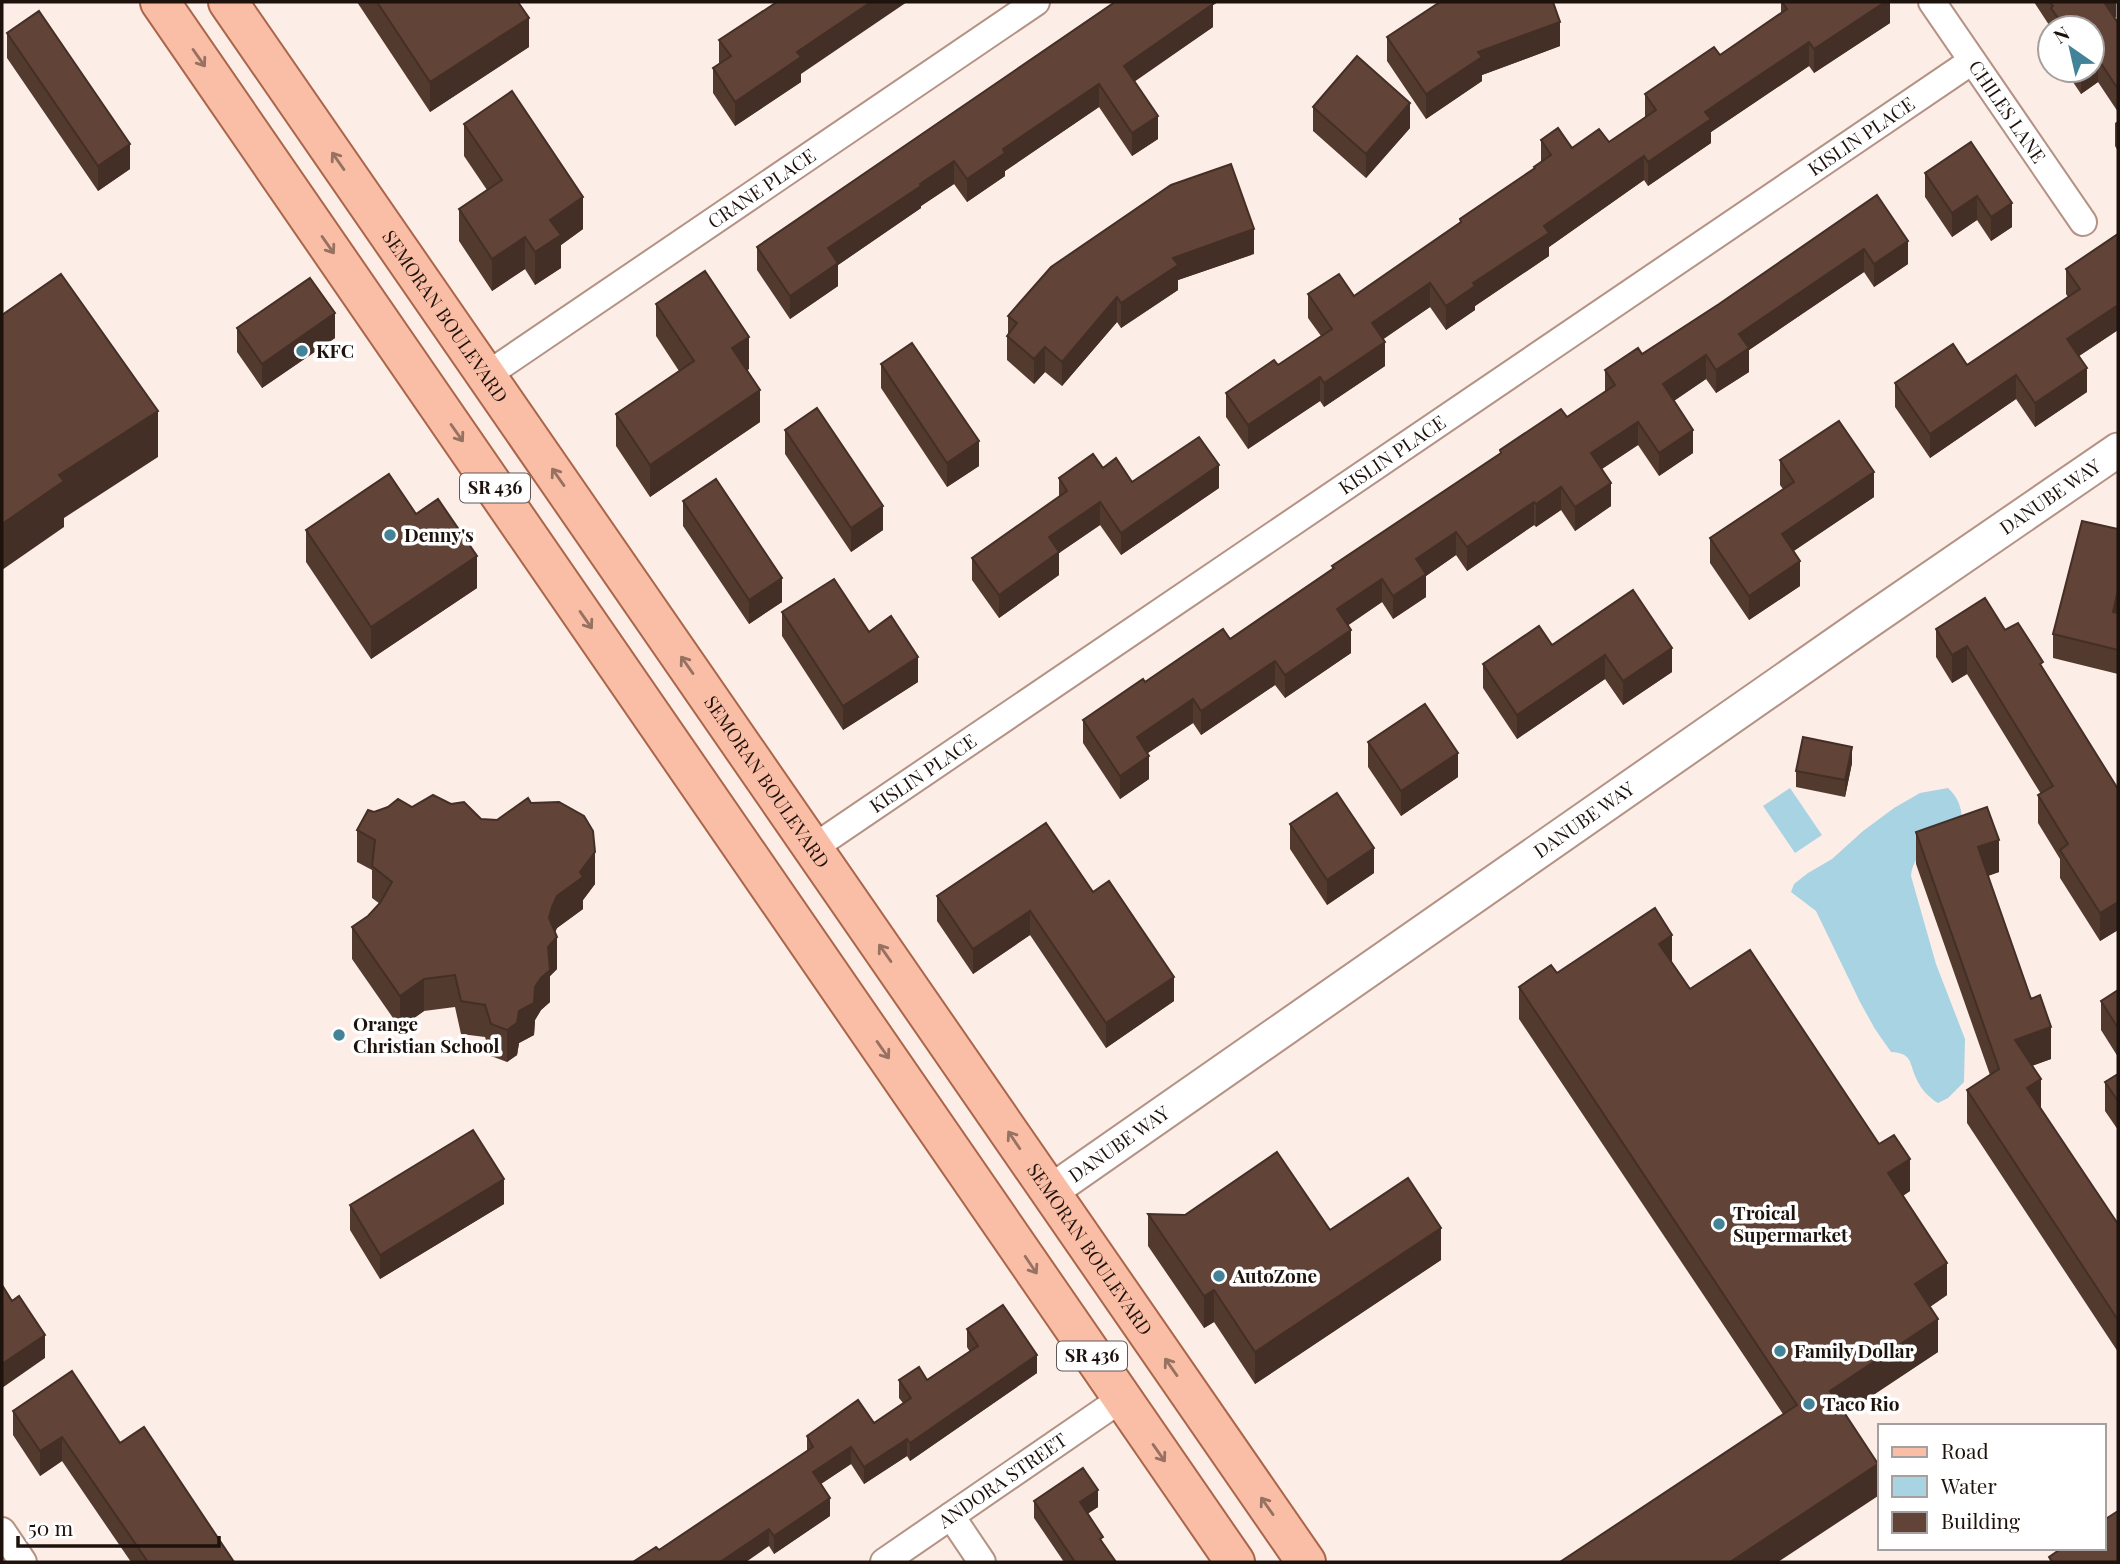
<svg xmlns="http://www.w3.org/2000/svg" width="2120" height="1564" font-family="'Playfair Display',serif">
  <style>
    .water { fill: #a8d3e2 }
    .lines { fill: none; stroke-linecap: round; stroke-linejoin: round }
    .minor-casing { stroke: #b49284; stroke-width: 30 }
    .tertiary-casing { stroke: #b49284; stroke-width: 37 }
    .primary-casing { stroke: #aa664a; stroke-width: 42 }
    .minor { stroke: #fff; stroke-width: 26 }
    .tertiary { stroke: #fff; stroke-width: 33 }
    .primary { stroke: #fabea6; stroke-width: 38 }
    .wall { fill: #533a2f }
    .shaded-wall { fill: #442f26 }
    .building { fill: #614337; stroke: #442f26; stroke-width: 2 }
    .oneway { stroke: #977161 }
    .poi-dot { fill: #438397; stroke: #fff; stroke-width: 2.5 }
    .labels { text-anchor: middle; stroke-width: 7; stroke-linejoin: round; paint-order: stroke }
    .shield { fill: #fff; stroke: #625956; stroke-width: 2 }
    .shield-label { font-size: 18px; font-weight: bold; fill: #1e120d }
    .street-label { font-size: 19px; fill: #1e120d; stroke: #fff }
    .poi-label { font-size: 19px; font-weight: bold; fill: #1e120d; stroke: #fff; text-anchor: start }
  </style>
  <rect width="100%" height="100%" fill="#fdede7"/>
  <path class="water" d="M1790 788 1822 835 1795 853 1763 806Z
    M1948 788C1958 797 1962 808 1962 821 1943 835 1913 850 1911 876L1936 964 1965 1039 1964 1082 1948 1098 1938 1103C1928 1097 1921 1089 1916 1078 1909 1062 1912 1053 1891 1052L1875 1029 1860 1002 1816 911 1791 892 1794 884 1808 873 1832 859 1863 831 1894 808 1920 793Z"/>
  <g class="lines">
    <defs>
      <g id="minor">
        <path id="s1" d="M1932 2 2083 222"/>
        <path id="s2" d="M487 375 1036 2"/>
        <path id="s3" d="M813 848 1972 61"/>
        <path d="M951 1516 982 1562"/>
        <path d="M2 1531 23 1562"/>
        <path id="s4" d="M884 1562 1121 1399"/>
      </g>
      <g id="tertiary">
        <path id="s5" d="M1050 1192 1866 623 2118 450"/>
      </g>
      <g id="primary">
        <path d="M160 2 1235 1562"/>
        <path id="s6" d="M228 2 1306 1562"/>
      </g>
    </defs>
    <use href="#minor" class="minor-casing"/>
    <use href="#tertiary" class="tertiary-casing"/>
    <use href="#primary" class="primary-casing"/>
    <use href="#minor" class="minor"/>
    <use href="#tertiary" class="tertiary"/>
    <use href="#primary" class="primary"/>
  </g>
  <path class="wall" d="M357 2H518L529 47 430 112Z
    M1115 2H1218L1213 5V27L1134 81 1158 139 1132 156 1099 107 1005 171V176L967 202 954 184 921 206V208L838 265V286L790 319 757 270V247Z
    M1781 2H1890V23L1814 73 1809 66 1711 132V143L1648 186 1644 180 1549 247V256L1475 306V310L1446 330 1430 307 1383 339 1385 366 1324 407 1320 401 1248 449 1226 417V393L1278 365 1321 336 1308 318V294L1354 296 1460 223V219L1534 169V167L1541 162V140L1572 148 1609 142 1645 118V94L1720 55 1781 14Z
    M2034 2H2116L2115 18 2118 23V112L2098 82 2081 94 2065 70H2092V28H2051Z
    M7 33 130 169 98 191 7 58Z
    M1387 37 1560 46 1482 75V81L1426 119 1387 61Z
    M719 40 801 74V82L735 126 713 93V68L719 64Z
    M1313 107 1410 128 1366 178 1313 131Z
    M2118 121V151L2115 146V123Z
    M464 124 583 229 561 245V268L535 285 525 269 492 291 459 241V209L487 190 464 156Z
    M1971 142 2012 227 1991 241 1977 220 1952 237 1925 197V173Z
    M1877 195 1908 264 1874 287 1864 272 1749 350V372L1716 393 1706 379 1674 401 1693 453 1659 476 1638 445 1602 469 1611 506 1575 531 1561 510 1536 527 1534 525 1467 571 1456 555 1426 576V597L1393 619 1382 602 1348 625 1351 653 1285 698 1275 685 1201 735 1193 723 1148 753 1149 779 1120 799 1083 743V720L1145 682 1230 639 1332 570V566L1500 454V450L1567 417 1605 392V370L1642 354 1719 304Z
    M1254 254 1178 280V290L1121 328 1117 322 1062 386 1045 372 1034 384 1007 360V336L1008 334V316Z
    M2066 269 2118 330 2079 356 2087 392 2035 427 2016 399 1930 458 1895 407V383L1967 365 2068 297 2066 294Z
    M656 304 749 369 747 370 760 422 650 497 616 446V414L679 371 656 336Z
    M237 328 335 338 262 388 237 352Z
    M881 364 979 466 947 487 881 388Z
    M785 430 883 530 851 552 785 454Z
    M1780 460 1874 497 1793 551 1800 586 1749 620 1710 563V538L1783 489 1780 485Z
    M1103 468 1132 482 1219 488 1121 555 1100 525 1059 553V575L999 618 972 580V558L1059 497V478Z
    M683 501 782 602 749 624 683 526Z
    M416 514 477 588 371 659 306 562V530Z
    M2118 529V674L2053 658V634Z
    M782 612 869 632 918 682 843 730 782 636Z
    M1936 629 2005 630 2043 668 2118 789V930L2100 941 2060 878V859L2038 823V795L2041 794 1967 674 1952 683 1936 657Z
    M1552 645 1672 648V672L1623 705 1605 679 1517 739 1483 688V664Z
    M1368 742 1458 777 1401 816 1368 767Z
    M1852 763 1845 797 1796 787V771Z
    M531 803 595 884 583 900V909L557 928 555 932 557 969 550 976V1002L541 1010 535 1020 534 1035 519 1043 517 1055 507 1062 491 1056 485 1037 461 1034 455 1007 424 1011 400 1028 352 959V927L368 916 380 904 372 898V870L357 862V830L374 812 412 807 481 819 497 820Z
    M1290 824 1374 873 1327 905 1290 849Z
    M1916 832 1999 872 1988 876 2051 1059 2032 1066 2041 1109 2118 1224V1352L1967 1123V1090L1990 1075 1916 864Z
    M1093 892 1174 1001 1106 1048 1030 935 973 974 937 921V896Z
    M1672 963 1690 989 1910 1191 1903 1196 1947 1295 1930 1307 1938 1352 1845 1414 1878 1496 1783 1414 1519 1019V987L1557 973Z
    M2118 990V1057L2101 1030V1001Z
    M2118 1074V1130L2105 1111V1082Z
    M504 1204 380 1279 350 1230V1205Z
    M1148 1214 1330 1230 1441 1260 1255 1384 1214 1322 1204 1328 1148 1246Z
    M967 1329 1037 1373 910 1461 907 1456 864 1484 851 1464 821 1484 830 1516 774 1554 769 1546 659 1550 807 1452V1436L874 1423 903 1403 899 1398V1380H927L970 1352 967 1347Z
    M13 1411 120 1443 234 1562H131L62 1461 40 1476 13 1435Z
    M1034 1501 1098 1507 1088 1513 1103 1544 1116 1562H1064L1034 1518Z"/>
  <path class="shaded-wall" d="M871 2H907L801 74V82L735 126V102L797 52Z
    M1203 2H1218L1213 5V27L1124 89V66Z
    M1885 2H1890V23L1814 73V49Z
    M2104 2H2116V17L2104 25Z
    M529 18V47L430 112V82Z
    M1560 22V46L1482 75V81L1426 119V94L1478 52Z
    M1809 42V66L1711 132V143L1648 186V162L1705 112Z
    M2098 59V82L2081 94V71L2092 70V63Z
    M1099 84V107L1005 171V176L967 202V179L1003 149Z
    M1410 103V128L1366 178V154Z
    M1158 116V139L1132 156V133Z
    M130 144V169L98 191V166Z
    M1644 156V180L1549 247V256L1475 306V310L1446 330V306L1544 226Z
    M954 161V184L921 206V208L838 265V286L790 319V296L828 248Z
    M1977 196V220L1952 237V213Z
    M583 197V229L561 245V268L535 285V252L550 220Z
    M2012 203V227L1991 241V217Z
    M1254 229V254L1178 280V290L1121 328V303L1173 258Z
    M525 237V269L492 291V259Z
    M1908 241V264L1874 287V264Z
    M1864 249V272L1749 350V372L1716 393V370L1739 334Z
    M1430 283V307L1372 347V323Z
    M1117 297V322L1062 386V362Z
    M2118 305V330L2067 364V339Z
    M335 313V338L262 388V364Z
    M749 337V369L732 380V348Z
    M1385 342V366L1324 407V383Z
    M1045 347V372L1034 384V359Z
    M1706 355V379L1663 408V384Z
    M2087 368V392L2035 427V403Z
    M2016 375V399L1930 458V434Z
    M1320 377V401L1248 449V425Z
    M760 390V422L650 497V465Z
    M158 411V457L64 518V527L2 570V524L59 475Z
    M1638 422V445L1591 476V453Z
    M1693 430V453L1659 476V453Z
    M979 441V466L947 487V463Z
    M1219 465V488L1121 555V533Z
    M1874 472V497L1782 559V534Z
    M1611 483V506L1575 531V507Z
    M1561 487V510L1536 527V504Z
    M1100 502V525L1059 553V575L999 618V595L1049 537Z
    M1534 502V525L1467 571V547Z
    M883 506V530L851 552V528Z
    M1456 532V555L1426 576V597L1393 619V596L1416 559Z
    M477 556V588L371 659V627Z
    M1800 561V586L1749 620V596Z
    M782 578V602L749 624V600Z
    M1382 579V602L1337 633V609Z
    M2118 590V614L2113 612Z
    M1351 630V653L1285 698V675Z
    M1967 646V674L1952 683V655Z
    M1672 648V672L1623 705V681Z
    M1605 655V679L1517 739V715Z
    M918 657V682L843 730V706Z
    M1275 661V685L1201 735V711Z
    M1193 699V723L1137 760V737Z
    M1852 747V763L1845 797V780Z
    M1458 753V777L1401 816V791Z
    M1149 756V779L1120 799V776Z
    M1999 840V872L1978 879V847Z
    M1374 848V873L1327 905V880Z
    M595 852V884L583 900V909L557 928 552 939 557 937V969L550 976V1002L541 1010 535 1020 534 1035 519 1043 517 1055 507 1062V1030L535 987 548 947 549 918 552 907 557 896 580 872Z
    M2118 902V930L2100 941V913Z
    M1030 911V935L973 974V949Z
    M1672 935V967L1659 944Z
    M1174 977V1001L1106 1048V1023Z
    M424 979V1011L400 1028V996Z
    M2051 1027V1059L2015 1072V1040Z
    M2041 1079V1111L2027 1088Z
    M1910 1159V1191L1888 1205V1173Z
    M504 1179V1204L380 1279V1255Z
    M1441 1228V1260L1255 1384V1352Z
    M1947 1263V1295L1915 1317V1284Z
    M1214 1290V1322L1204 1328V1296Z
    M1938 1319V1352L1830 1423V1391Z
    M45 1335V1358L2 1388V1364Z
    M1037 1355V1373L910 1461V1443Z
    M62 1437V1461L40 1476V1451Z
    M907 1439V1456L864 1484V1467Z
    M851 1447V1464L813 1489V1472Z
    M1878 1464V1496L1778 1562H1730Z
    M1098 1490V1507L1080 1519V1502Z
    M830 1498V1516L774 1554V1536Z
    M769 1529V1546L746 1562H720Z"/>
  <path class="building" d="M377 2H518L529 18 430 82Z
    M777 2H871L797 52 801 57 735 102 713 68 731 56 719 40Z
    M1115 2H1212L1213 4 1124 66 1158 116 1132 133 1099 84 1003 149 1005 153 967 179 954 161 920 184 921 186 828 248 838 263 790 296 757 247Z
    M1440 2H1553L1560 22 1478 52 1482 57 1426 94 1387 37Z
    M1782 2H1885L1814 49 1809 42 1705 112 1711 119 1648 162 1644 156 1544 226 1549 233 1473 283 1475 286 1446 306 1430 283 1372 323 1385 342 1324 383 1320 377 1248 425 1226 393 1274 360 1278 365 1332 329 1308 294 1339 274 1354 296 1461 222 1460 219 1535 168 1534 167 1551 155 1541 140 1558 128 1572 148 1599 129 1609 142 1656 110 1645 94 1714 47 1720 55 1787 9Z
    M2049 2H2104L2118 23V89L2098 59 2092 63V28H2065L2051 8 2053 6Z
    M39 11 130 144 98 166 7 33Z
    M1357 56 1410 103 1366 154 1313 107Z
    M512 91 583 197 550 220 561 235 535 252 525 237 492 259 459 209 502 180 464 124Z
    M1971 142 2012 203 1991 217 1977 196 1952 213 1925 173Z
    M1231 164 1254 229 1173 258 1178 265 1121 303 1117 297 1062 362 1045 347 1034 359 1007 336 1017 323 1008 316 1051 267 1171 185Z
    M1877 195 1908 241 1874 264 1864 249 1739 334 1749 348 1716 370 1706 355 1663 384 1693 430 1659 453 1638 422 1591 453 1611 483 1575 507 1561 487 1536 504 1534 502 1467 547 1456 532 1416 559 1426 574 1393 596 1382 579 1337 609 1351 630 1285 675 1275 661 1201 711 1193 699 1137 737 1149 756 1120 776 1083 720 1143 679 1145 682 1223 629 1230 639 1334 568 1332 566 1501 453 1500 450 1561 409 1567 417 1615 385 1605 370 1638 348 1642 354 1719 304Z
    M2118 234V305L2067 339 2087 368 2035 403 2016 375 1930 434 1895 383 1953 344 1967 365 2080 289 2066 269Z
    M705 271 749 337 732 348 760 390 650 465 616 414 694 361 656 304Z
    M61 274 158 411 59 475 64 481 2 524V315Z
    M310 278 335 313 262 364 237 328Z
    M912 343 979 441 947 463 881 364Z
    M817 408 883 506 851 528 785 430Z
    M1839 421 1874 472 1782 534 1800 561 1749 596 1710 538 1794 482 1780 460Z
    M1199 437 1219 465 1121 533 1100 502 1049 537 1059 552 999 595 972 558 1067 491 1059 478 1093 454 1103 468 1116 458 1132 482Z
    M389 474 416 514 438 499 477 556 371 627 306 530Z
    M716 479 782 578 749 600 683 501Z
    M2082 521 2118 529V590L2113 612 2118 613V650L2053 634Z
    M834 579 869 632 891 616 918 657 843 706 782 612Z
    M1633 590 1672 648 1623 681 1605 655 1517 715 1483 664 1539 626 1552 645Z
    M1985 598 2005 630 2018 623 2043 662 2040 664 2118 789V902L2100 913 2060 850 2068 844 2038 795 2053 786 1967 646 1952 655 1936 629Z
    M1425 704 1458 753 1401 791 1368 742Z
    M1803 737 1852 747 1845 780 1796 771Z
    M1337 793 1374 848 1327 880 1290 824Z
    M433 795 451 804 464 802 481 819 497 820 528 798 531 803 559 802 584 816 593 831 595 852 580 872 583 877 557 896 552 907 549 918 557 937 548 947 550 970 541 978 535 987 534 1003 519 1011 517 1023 507 1030 491 1024 485 1005 461 1001 455 975 424 979 400 996 352 927 368 916 380 903 392 882 372 866 375 840 357 830 368 810 374 812 388 807 398 799 412 807Z
    M1987 807 1999 840 1978 847 2031 999 2040 995 2051 1027 2015 1040 2041 1079 2027 1088 2118 1224V1320L1967 1090 1999 1069 1916 832Z
    M1046 823 1093 892 1109 881 1174 977 1106 1023 1030 911 973 949 937 896Z
    M1655 908 1672 935 1659 944 1690 989 1750 950 1879 1144 1894 1135 1910 1159 1888 1173 1947 1263 1915 1284 1938 1319 1830 1391 1878 1464 1730 1562H1560L1797 1405 1519 987 1551 965 1557 973Z
    M2118 990V1028L2101 1001Z
    M2118 1074V1101L2105 1082Z
    M473 1130 504 1179 380 1255 350 1205Z
    M1277 1152 1330 1230 1408 1178 1441 1228 1255 1352 1214 1290 1204 1296 1148 1214 1185 1215Z
    M2 1285 12 1301 19 1296 45 1335 2 1364Z
    M1003 1305 1037 1355 910 1443 907 1439 864 1467 851 1447 813 1472 830 1498 774 1536 769 1529 720 1562H633L656 1547 659 1550 813 1447 807 1436 858 1400 874 1423 911 1398 899 1380 919 1367 927 1380 978 1346 967 1329Z
    M72 1371 120 1443 144 1427 234 1562H148L62 1437 40 1451 13 1411Z
    M1083 1468 1098 1490 1080 1502 1103 1537 1100 1539 1116 1562H1075L1034 1501Z
    M2118 1511V1562H2052L2049 1557 2062 1548H2104V1520Z"/>
  <defs><path id="oneway-shaft" d="M-6 0H5M1.5-3L5.5 0L1.5 3" fill="none" stroke-width="1.6" stroke-linecap="round" stroke-linejoin="round" transform="scale(1.75)"/></defs>
  <g class="oneway">
    <use href="#oneway-shaft" transform="translate(199 58) rotate(55)"/>
    <use href="#oneway-shaft" transform="translate(338 161) rotate(-125)"/>
    <use href="#oneway-shaft" transform="translate(328 245) rotate(55)"/>
    <use href="#oneway-shaft" transform="translate(457 433) rotate(55)"/>
    <use href="#oneway-shaft" transform="translate(558 477) rotate(-125)"/>
    <use href="#oneway-shaft" transform="translate(586 620) rotate(55)"/>
    <use href="#oneway-shaft" transform="translate(687 665) rotate(-125)"/>
    <use href="#oneway-shaft" transform="translate(885 953) rotate(-125)"/>
    <use href="#oneway-shaft" transform="translate(883 1050) rotate(55)"/>
    <use href="#oneway-shaft" transform="translate(1014 1140) rotate(-124)"/>
    <use href="#oneway-shaft" transform="translate(1031 1265) rotate(56)"/>
    <use href="#oneway-shaft" transform="translate(1171 1367) rotate(-125)"/>
    <use href="#oneway-shaft" transform="translate(1159 1453) rotate(55)"/>
    <use href="#oneway-shaft" transform="translate(1267 1506) rotate(-125)"/>
  </g>
  <g class="poi-dot">
    <circle cx="302" cy="351" r="7"/>
    <circle cx="390" cy="535" r="7"/>
    <circle cx="339" cy="1035" r="7"/>
    <circle cx="1719" cy="1224" r="7"/>
    <circle cx="1219" cy="1276" r="7"/>
    <circle cx="1780" cy="1351" r="7"/>
    <circle cx="1809" cy="1404" r="7"/>
  </g>
  <g class="labels">
    <g class="shield">
      <rect x="460" y="473.5" width="70" height="29" rx="5"/>
      <rect x="1057" y="1341.5" width="70" height="29" rx="5"/>
    </g>
    <g class="shield-label">
      <text x="495" y="494">SR 436</text>
      <text x="1092" y="1362">SR 436</text>
    </g>
    <g class="street-label">
      <text dy="7" stroke="none"><textPath href="#s1" startOffset="133">CHILES LANE</textPath></text>
      <text dy="7" stroke="none"><textPath href="#s3" startOffset="1267">KISLIN PLACE</textPath></text>
      <text dy="7" stroke="none"><textPath href="#s2" startOffset="332">CRANE PLACE</textPath></text>
      <text dy="7" stroke="none"><textPath href="#s6" startOffset="382">SEMORAN BOULEVARD</textPath></text>
      <text dy="7" stroke="none"><textPath href="#s3" startOffset="700">KISLIN PLACE</textPath></text>
      <text dy="7" stroke="none"><textPath href="#s5" startOffset="1218">DANUBE WAY</textPath></text>
      <text dy="7" stroke="none"><textPath href="#s3" startOffset="133">KISLIN PLACE</textPath></text>
      <text dy="7" stroke="none"><textPath href="#s6" startOffset="948">SEMORAN BOULEVARD</textPath></text>
      <text dy="7" stroke="none"><textPath href="#s5" startOffset="651">DANUBE WAY</textPath></text>
      <text dy="7" stroke="none"><textPath href="#s5" startOffset="84">DANUBE WAY</textPath></text>
      <text dy="7" stroke="none"><textPath href="#s6" startOffset="1516">SEMORAN BOULEVARD</textPath></text>
      <text dy="7" stroke="none"><textPath href="#s4" startOffset="144">ANDORA STREET</textPath></text>
    </g>
    <g class="poi-label">
      <text x="316" y="358">KFC</text>
      <text x="404" y="542">Denny's</text>
      <text x="353" y="1031">Orange<tspan x="353" dy="22">Christian School</tspan></text>
      <text x="1733" y="1220">Troical<tspan x="1733" dy="22">Supermarket</tspan></text>
      <text x="1233" y="1283">AutoZone</text>
      <text x="1794" y="1358">Family Dollar</text>
      <text x="1823" y="1411">Taco Rio</text>
    </g>
  </g>
  <rect width="2120" height="1564" fill="none" stroke="#1e120d" stroke-width="7"/>
  <rect x="1878" y="1424" width="228" height="126" fill="#ffffff" stroke="#a5a09e" stroke-width="2"/>
  <rect x="1892" y="1447" width="35" height="10" fill="#fabea6" stroke="#a5a09e" stroke-width="2"/>
  <text x="1941" y="1459" font-size="21" fill="#1e120d">Road</text>
  <rect x="1892" y="1476" width="35" height="21" fill="#a8d3e2" stroke="#a5a09e" stroke-width="2"/>
  <text x="1941" y="1494" font-size="21" fill="#1e120d">Water</text>
  <rect x="1892" y="1512" width="35" height="21" fill="#614337" stroke="#a5a09e" stroke-width="2"/>
  <text x="1941" y="1529" font-size="21" fill="#1e120d">Building</text>
  <g transform="translate(2071 49) rotate(326)"><circle r="33" fill="#ffffff" stroke="#a5a09e" stroke-width="2"/>
  <path d="M0-5L12 26L0 18L-12 26Z" fill="#438397"/>
  <text y="-10" font-size="19" font-weight="bold" text-anchor="middle" fill="#1e120d">N</text>
  </g>
  <path d="M18 1536v10h201v-10" fill="none" stroke="#1e120d" stroke-width="3.5"/>
  <text x="28" y="1536" font-size="21" fill="#1e120d" stroke="#ffffff" stroke-width="5" paint-order="stroke">50 m</text>
</svg>
